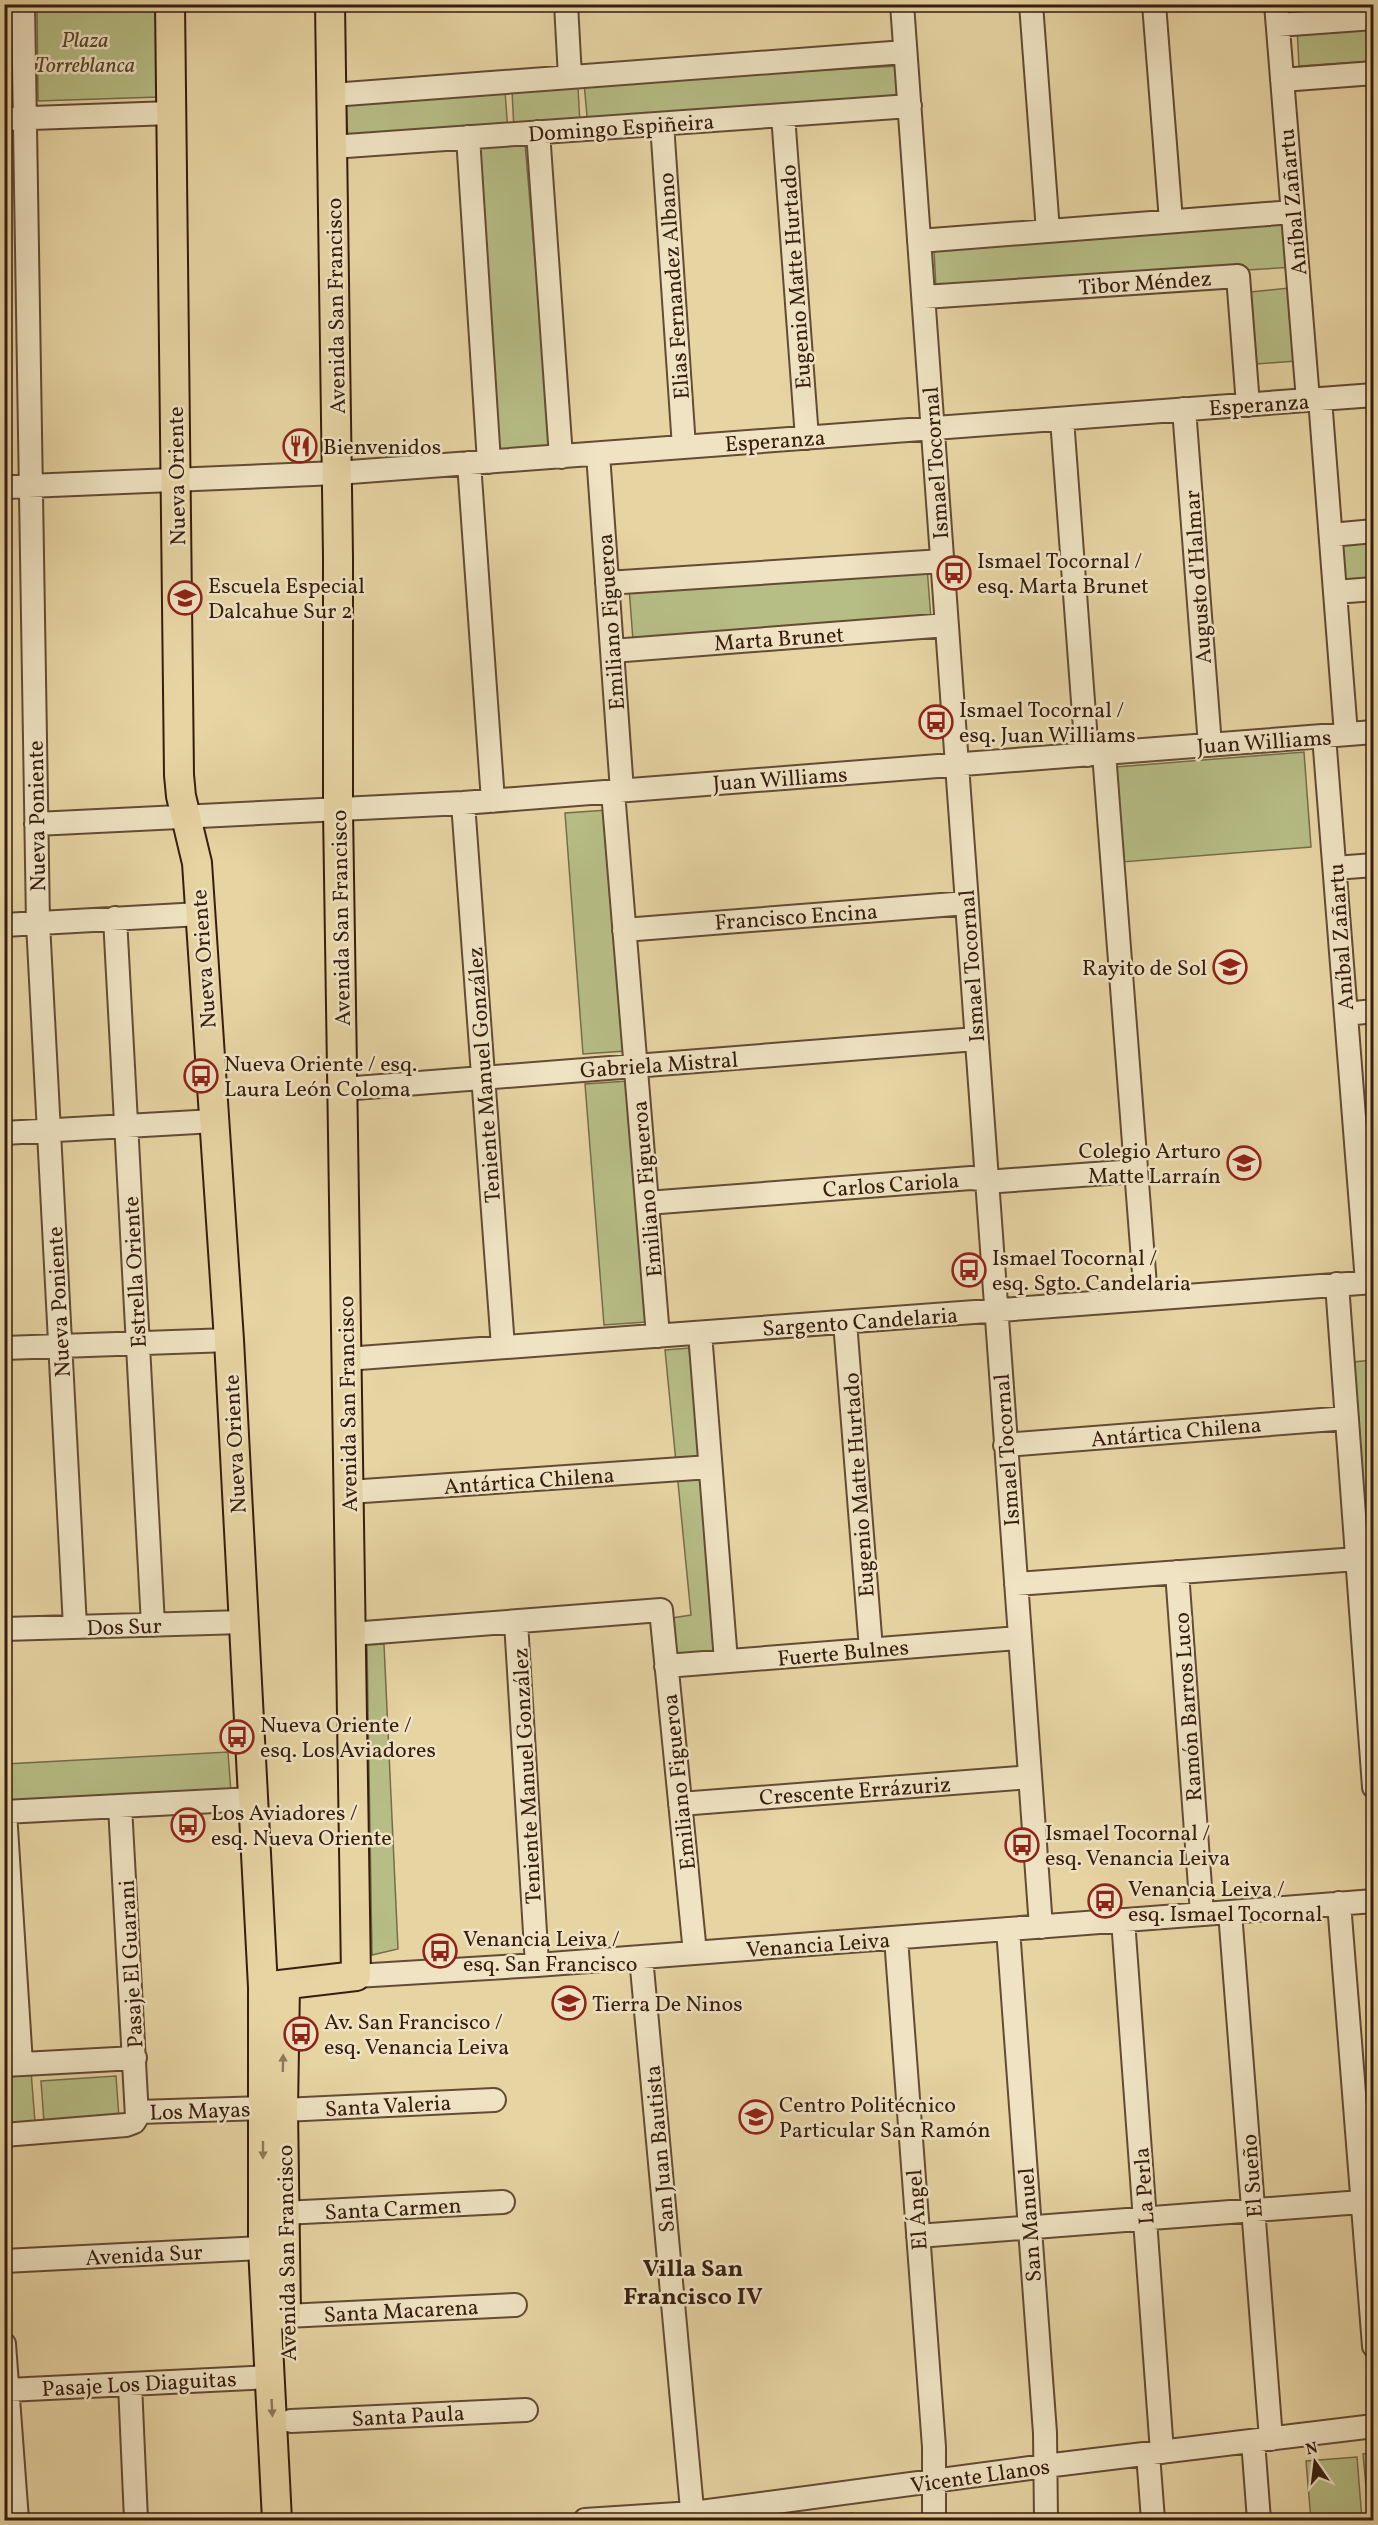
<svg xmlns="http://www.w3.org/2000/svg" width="1378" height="2525" font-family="Vollkorn,serif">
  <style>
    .green { fill: #b6bd85; stroke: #766d4a; stroke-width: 1.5 }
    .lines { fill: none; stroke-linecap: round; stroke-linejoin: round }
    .minor-casing { stroke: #634b34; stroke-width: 26 }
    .major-casing { stroke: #371d0f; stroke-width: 32 }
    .minor { stroke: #efe3c3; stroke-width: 22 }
    .major { stroke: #e7d4a3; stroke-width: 28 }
    .oneway { fill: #8f7859 }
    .labels { text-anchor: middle; stroke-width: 5; stroke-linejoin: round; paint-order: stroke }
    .park-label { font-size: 22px; font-style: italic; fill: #57452c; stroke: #efe3c3 }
    .street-label { font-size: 22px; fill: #371d0f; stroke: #efe3c3 }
    .poi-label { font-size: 22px; fill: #371d0f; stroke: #efe3c3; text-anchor: start }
    .neighbourhood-label { font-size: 24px; font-weight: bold; fill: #371d0f; stroke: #efe3c3 }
  </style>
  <rect width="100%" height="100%" fill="#e7d4a3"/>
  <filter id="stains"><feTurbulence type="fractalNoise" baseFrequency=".00333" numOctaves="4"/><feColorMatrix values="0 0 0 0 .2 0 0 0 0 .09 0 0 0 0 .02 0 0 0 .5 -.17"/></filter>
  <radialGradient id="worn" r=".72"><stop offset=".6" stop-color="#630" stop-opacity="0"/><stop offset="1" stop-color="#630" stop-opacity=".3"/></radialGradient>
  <path class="green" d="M37 5H157L159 97 38 101Z
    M1373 22V61L1299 66 1297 27Z
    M899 66 900 102 588 127 584 83Z
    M578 87 580 125 514 130 512 91Z
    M505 91 508 132 348 142 346 101Z
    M525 144 551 445 496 450 470 149Z
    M1291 222 1295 267 936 289 934 249Z
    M1289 288 1296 361 1257 364 1251 292Z
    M1373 536V582L1341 584 1337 538Z
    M927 567 931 619 633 640 629 588Z
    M1304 752 1311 847 1122 862 1115 767Z
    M607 810 626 1051 583 1054 565 813Z
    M628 1081 646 1322 604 1325 585 1084Z
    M689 1348 719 1650 676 1655 672 1618 691 1615 665 1350Z
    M1373 1360V1599H1370L1353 1362Z
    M384 1644 398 1949 372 1955 367 1645Z
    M228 1752 231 1793 5 1803V1764Z
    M31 2071 35 2122 5 2123 4 2073Z
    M116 2076 119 2118 44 2123 41 2081Z
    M1373 2453V2520H1369L1363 2454Z
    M1357 2457 1362 2520H1311L1306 2461Z
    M853 2513 854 2520H805V2518Z"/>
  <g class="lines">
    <defs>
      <path id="minor" d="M23 4 38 923 75 1627
        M566 4 570 77
        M902 4 1041 1927
        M1031 4 1048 231
        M1154 4 1171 221
        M1276 4 1308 400
        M1278 25 1374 18
        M1282 80 1374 73
        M332 95 905 52
        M783 115 807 438
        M4 119 171 113
        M662 124 684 447
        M538 132 561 457
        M468 137 489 462
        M332 147 910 106
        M919 241 1293 212
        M924 297 1238 276 1248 405
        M1320 399 1346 734
        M1184 409 1210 745
        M1062 419 1087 755
        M598 454 622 791
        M469 463 493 801
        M4 487 337 473 1374 395
        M1331 535 1374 531
        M607 583 942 561
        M1335 592 1374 589
        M612 651 947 625
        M1324 736 1367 1282
        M1104 753 1146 1299
        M613 792 658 1336
        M463 803 503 1347
        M36 824 463 803 1374 732
        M1335 868 1374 865
        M115 918 153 1625
        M4 925 200 914
        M624 930 967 903
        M1346 1014 1374 1011
        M343 1089 976 1039
        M4 1133 214 1121
        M647 1203 971 1178 999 1181 1136 1171
        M1337 1284 1374 1787
        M845 1322 871 1649
        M700 1333 726 1661
        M4 1348 229 1340
        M346 1359 1374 1282
        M1005 1445 1347 1418
        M349 1492 710 1467
        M1177 1572 1202 1914
        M1016 1584 1357 1559
        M516 1622 537 1965
        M4 1629 243 1622
        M351 1634 661 1610 695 1953
        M666 1666 1019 1638
        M680 1804 1030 1777
        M4 1812 253 1799
        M5 1812 21 2064
        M1339 1903 1374 2346
        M1230 1912 1271 2439
        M1123 1920 1162 2452
        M1008 1929 1045 2433 1046 2520
        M896 1938 934 2447V2520
        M641 1957 693 2520
        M356 1976 537 1965 1374 1901
        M4 2065 135 2058
        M283 2110 494 2100
        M138 2112 262 2108
        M4 2135 126 2125 134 2122 137 2117 120 1806
        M283 2213 503 2202
        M918 2236 1374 2201
        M4 2261 280 2247
        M286 2316 515 2305
        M4 2344 17 2520
        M130 2384 136 2520
        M8 2390 270 2377
        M291 2421 526 2410
        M1253 2441 1259 2520
        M1148 2454 1153 2520
        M585 2520 693 2513 1045 2466 1374 2426"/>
      <path id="major" d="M170 4 179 775 181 796 197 863 229 1340 263 1987V2247L277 2520
        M285 1985 283 2110 286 2315
        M263 1987 356 1976 338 811V557L330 4"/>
    </defs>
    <use href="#minor" class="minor-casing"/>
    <use href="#major" class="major-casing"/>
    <use href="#minor" class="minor"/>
    <use href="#major" class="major"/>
  </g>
  <defs><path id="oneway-solid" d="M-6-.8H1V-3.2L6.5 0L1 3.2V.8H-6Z" transform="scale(1.5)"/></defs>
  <g class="oneway">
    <use href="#oneway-solid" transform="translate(283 2063) rotate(-89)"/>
    <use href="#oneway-solid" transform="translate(263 2150) rotate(90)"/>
    <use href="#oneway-solid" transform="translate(272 2408) rotate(87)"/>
  </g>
  <defs>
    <symbol id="restaurant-ring" viewBox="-11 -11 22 22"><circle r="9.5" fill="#efe3c3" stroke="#8f2418" stroke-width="1.5"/><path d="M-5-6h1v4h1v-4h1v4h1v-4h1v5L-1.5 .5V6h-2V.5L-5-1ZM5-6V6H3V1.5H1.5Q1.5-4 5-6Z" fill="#8f2418"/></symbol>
    <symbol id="bus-ring" viewBox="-11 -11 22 22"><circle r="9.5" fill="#efe3c3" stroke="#8f2418" stroke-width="1.5"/><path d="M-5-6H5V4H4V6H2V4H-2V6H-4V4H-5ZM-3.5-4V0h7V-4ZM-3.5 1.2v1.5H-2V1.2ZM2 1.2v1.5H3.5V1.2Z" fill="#8f2418"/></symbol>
    <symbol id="school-ring" viewBox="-11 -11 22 22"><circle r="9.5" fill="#efe3c3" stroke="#8f2418" stroke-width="1.5"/><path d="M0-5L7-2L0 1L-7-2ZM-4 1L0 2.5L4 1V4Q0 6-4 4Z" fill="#8f2418"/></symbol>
  </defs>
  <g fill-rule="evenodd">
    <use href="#restaurant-ring" x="281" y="427" width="38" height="38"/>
    <use href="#bus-ring" x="935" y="554" width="38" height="38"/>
    <use href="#school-ring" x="166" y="579" width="38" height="38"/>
    <use href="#bus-ring" x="917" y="703" width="38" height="38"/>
    <use href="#school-ring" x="1211" y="948" width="38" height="38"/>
    <use href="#bus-ring" x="182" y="1057" width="38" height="38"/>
    <use href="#school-ring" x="1225" y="1144" width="38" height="38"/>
    <use href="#bus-ring" x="950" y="1251" width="38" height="38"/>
    <use href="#bus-ring" x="218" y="1718" width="38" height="38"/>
    <use href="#bus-ring" x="169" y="1806" width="38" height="38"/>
    <use href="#bus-ring" x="1003" y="1826" width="38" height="38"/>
    <use href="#bus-ring" x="1086" y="1882" width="38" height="38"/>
    <use href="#bus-ring" x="421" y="1932" width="38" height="38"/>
    <use href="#school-ring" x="550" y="1984" width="38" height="38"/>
    <use href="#bus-ring" x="282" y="2015" width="38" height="38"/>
    <use href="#school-ring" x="737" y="2098" width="38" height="38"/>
  </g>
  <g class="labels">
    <g class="park-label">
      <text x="85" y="47">Plaza<tspan x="85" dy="25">Torreblanca</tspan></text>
    </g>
    <g class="street-label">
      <text transform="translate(621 127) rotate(-4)" y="8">Domingo Espiñeira</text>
      <text transform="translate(1292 202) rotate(-95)" y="8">Aníbal Zañartu</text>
      <text transform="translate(795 277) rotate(-94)" y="8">Eugenio Matte Hurtado</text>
      <text transform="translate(1145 282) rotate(-4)" y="8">Tibor Méndez</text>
      <text transform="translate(673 286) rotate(-94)" y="8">Elias Fernandez Albano</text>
      <text transform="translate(335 306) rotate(-91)" y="8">Avenida San Francisco</text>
      <text transform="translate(1259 404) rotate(-4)" y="8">Esperanza</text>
      <text transform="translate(775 440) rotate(-4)" y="8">Esperanza</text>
      <text transform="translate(935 463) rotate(-94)" y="8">Ismael Tocornal</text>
      <text transform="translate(176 476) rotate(-91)" y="8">Nueva Oriente</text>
      <text transform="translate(1197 577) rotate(-94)" y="8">Augusto d'Halmar</text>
      <text transform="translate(610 622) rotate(-94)" y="8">Emiliano Figueroa</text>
      <text transform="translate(779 638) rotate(-4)" y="8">Marta Brunet</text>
      <text transform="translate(1264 741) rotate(-4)" y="8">Juan Williams</text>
      <text transform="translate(780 778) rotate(-4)" y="8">Juan Williams</text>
      <text transform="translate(36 816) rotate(-91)" y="8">Nueva Poniente</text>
      <text transform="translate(796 916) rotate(-4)" y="8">Francisco Encina</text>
      <text transform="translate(340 918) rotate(-91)" y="8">Avenida San Francisco</text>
      <text transform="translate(1340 937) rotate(-94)" y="8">Aníbal Zañartu</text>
      <text transform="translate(203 959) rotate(-94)" y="8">Nueva Oriente</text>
      <text transform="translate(971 966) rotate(-94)" y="8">Ismael Tocornal</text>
      <text transform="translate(659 1064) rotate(-4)" y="8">Gabriela Mistral</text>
      <text transform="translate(483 1075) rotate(-94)" y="8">Teniente Manuel González</text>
      <text transform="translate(891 1184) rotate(-4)" y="8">Carlos Cariola</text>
      <text transform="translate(646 1189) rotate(-95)" y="8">Emiliano Figueroa</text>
      <text transform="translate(134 1272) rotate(-93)" y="8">Estrella Oriente</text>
      <text transform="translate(58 1302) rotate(-93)" y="8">Nueva Poniente</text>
      <text transform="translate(860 1321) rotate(-4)" y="8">Sargento Candelaria</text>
      <text transform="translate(347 1404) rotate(-91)" y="8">Avenida San Francisco</text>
      <text transform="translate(1176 1431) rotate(-5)" y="8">Antártica Chilena</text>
      <text transform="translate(234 1444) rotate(-93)" y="8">Nueva Oriente</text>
      <text transform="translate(1006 1450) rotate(-94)" y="8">Ismael Tocornal</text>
      <text transform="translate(529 1480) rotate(-4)" y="8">Antártica Chilena</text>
      <text transform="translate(858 1485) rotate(-94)" y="8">Eugenio Matte Hurtado</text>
      <text transform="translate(124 1626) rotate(-2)" y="8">Dos Sur</text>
      <text transform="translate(843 1652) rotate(-5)" y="8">Fuerte Bulnes</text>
      <text transform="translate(1187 1707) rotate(-94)" y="8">Ramón Barros Luco</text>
      <text transform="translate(526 1776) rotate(-93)" y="8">Teniente Manuel González</text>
      <text transform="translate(678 1782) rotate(-96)" y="8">Emiliano Figueroa</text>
      <text transform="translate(855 1790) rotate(-4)" y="8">Crescente Errázuriz</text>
      <text transform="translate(818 1944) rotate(-4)" y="8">Venancia Leiva</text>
      <text transform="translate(130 1964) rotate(-93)" y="8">Pasaje El Guarani</text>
      <text transform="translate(388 2105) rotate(-3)" y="8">Santa Valeria</text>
      <text transform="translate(200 2110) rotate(-2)" y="8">Los Mayas</text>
      <text transform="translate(659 2149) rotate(-95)" y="8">San Juan Bautista</text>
      <text transform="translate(1251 2176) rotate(-94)" y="8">El Sueño</text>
      <text transform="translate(1143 2186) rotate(-94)" y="8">La Perla</text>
      <text transform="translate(393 2208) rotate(-3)" y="8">Santa Carmen</text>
      <text transform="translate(916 2210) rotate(-94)" y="8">El Ángel</text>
      <text transform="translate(1029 2225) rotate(-94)" y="8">San Manuel</text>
      <text transform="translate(286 2253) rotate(-91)" y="8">Avenida San Francisco</text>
      <text transform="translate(144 2254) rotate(-3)" y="8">Avenida Sur</text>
      <text transform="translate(401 2310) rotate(-3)" y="8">Santa Macarena</text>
      <text transform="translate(139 2383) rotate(-3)" y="8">Pasaje Los Diaguitas</text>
      <text transform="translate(408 2415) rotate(-3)" y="8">Santa Paula</text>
      <text transform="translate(980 2475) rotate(-8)" y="8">Vicente Llanos</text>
    </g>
    <g class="poi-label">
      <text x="323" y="454">Bienvenidos</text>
      <text x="977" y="568">Ismael Tocornal /<tspan x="977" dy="25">esq. Marta Brunet</tspan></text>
      <text x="208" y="593">Escuela Especial<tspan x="208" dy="25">Dalcahue Sur 2</tspan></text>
      <text x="959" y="717">Ismael Tocornal /<tspan x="959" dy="25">esq. Juan Williams</tspan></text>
      <text x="1207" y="975" text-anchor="end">Rayito de Sol</text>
      <text x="224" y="1071">Nueva Oriente / esq.<tspan x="224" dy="25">Laura León Coloma</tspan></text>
      <text x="1221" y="1158" text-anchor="end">Colegio Arturo<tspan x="1221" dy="25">Matte Larraín</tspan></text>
      <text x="992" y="1265">Ismael Tocornal /<tspan x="992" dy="25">esq. Sgto. Candelaria</tspan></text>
      <text x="260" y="1732">Nueva Oriente /<tspan x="260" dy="25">esq. Los Aviadores</tspan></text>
      <text x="211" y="1820">Los Aviadores /<tspan x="211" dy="25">esq. Nueva Oriente</tspan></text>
      <text x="1045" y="1840">Ismael Tocornal /<tspan x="1045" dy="25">esq. Venancia Leiva</tspan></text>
      <text x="1128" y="1896">Venancia Leiva /<tspan x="1128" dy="25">esq. Ismael Tocornal</tspan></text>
      <text x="463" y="1946">Venancia Leiva /<tspan x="463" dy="25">esq. San Francisco</tspan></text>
      <text x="592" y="2011">Tierra De Ninos</text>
      <text x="324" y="2029">Av. San Francisco /<tspan x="324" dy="25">esq. Venancia Leiva</tspan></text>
      <text x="779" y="2112">Centro Politécnico<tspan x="779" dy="25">Particular San Ramón</tspan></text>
    </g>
    <g class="neighbourhood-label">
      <text x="693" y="2276">Villa San<tspan x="693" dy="28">Francisco IV</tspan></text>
    </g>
  </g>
  <rect width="1378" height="2525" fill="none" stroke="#e7d4a3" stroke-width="24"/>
  <rect x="6" y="6" width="1366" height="2513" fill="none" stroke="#371d0f" stroke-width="3"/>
  <rect x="12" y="12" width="1354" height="2501" fill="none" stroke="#371d0f" stroke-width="1.5"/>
  <g transform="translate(1315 2462) rotate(346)" stroke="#efe3c3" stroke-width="4.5" paint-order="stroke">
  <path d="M0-4.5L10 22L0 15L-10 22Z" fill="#371d0f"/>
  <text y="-9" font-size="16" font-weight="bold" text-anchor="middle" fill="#371d0f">N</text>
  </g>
  <rect width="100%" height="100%" filter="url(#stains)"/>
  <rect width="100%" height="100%" fill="url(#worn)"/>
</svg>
